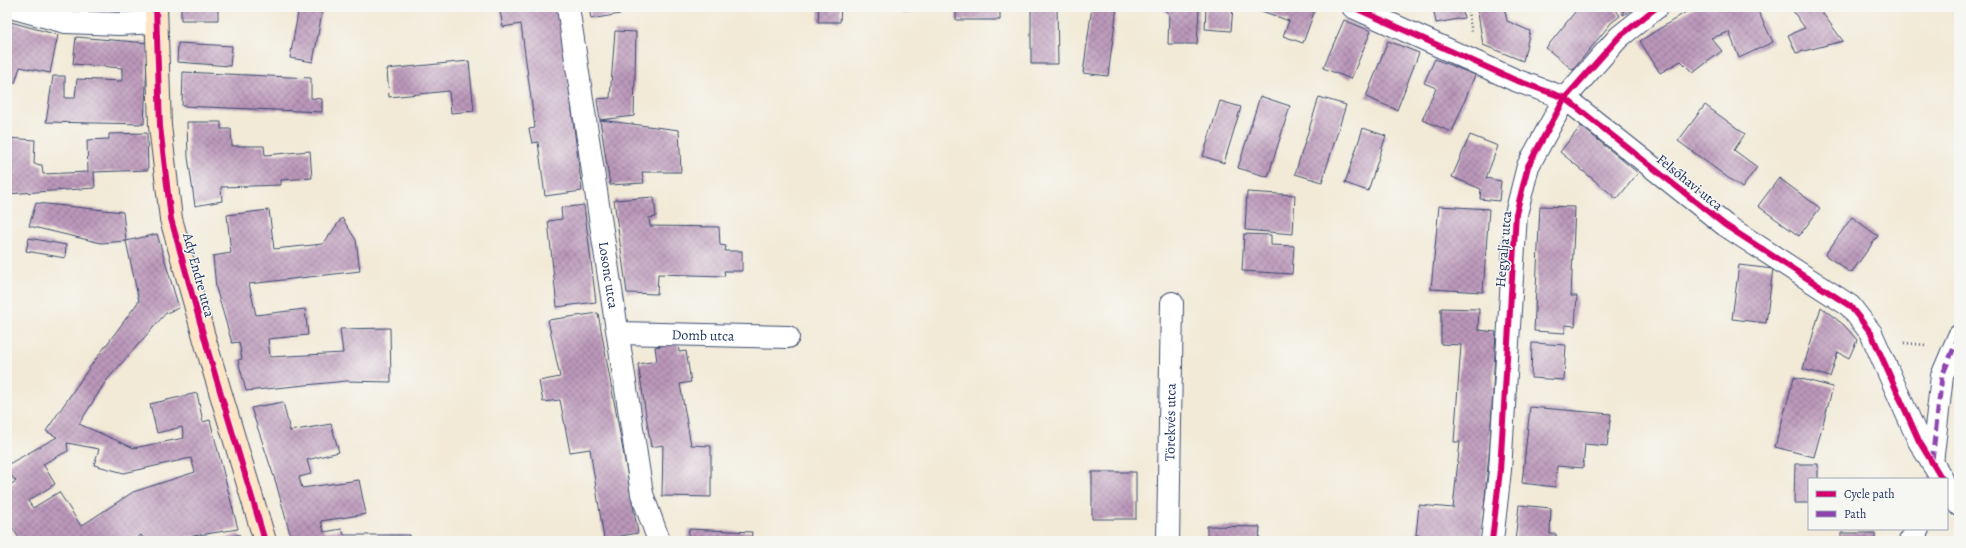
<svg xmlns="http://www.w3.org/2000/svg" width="1966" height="548" font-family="Alegreya,serif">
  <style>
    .building { fill: url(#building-cross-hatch); fill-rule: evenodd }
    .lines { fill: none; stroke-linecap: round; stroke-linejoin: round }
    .street-casing { stroke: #3b4b70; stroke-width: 24 }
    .secondary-casing { stroke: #3b4b70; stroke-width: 24 }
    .path { stroke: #3b4b70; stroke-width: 2.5; stroke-dasharray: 1 3; stroke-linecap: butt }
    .street { stroke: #fff; stroke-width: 22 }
    .secondary { stroke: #fee5c5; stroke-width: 22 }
    .quiet { stroke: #8e44ad; stroke-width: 5; stroke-dasharray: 10 5; stroke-linecap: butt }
    .cycleway-casing { stroke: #f6f6f2; stroke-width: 8 }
    .cycleway { stroke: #d6006c; stroke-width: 6 }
    .labels { text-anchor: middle; stroke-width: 3; stroke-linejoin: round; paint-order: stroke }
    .street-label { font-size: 14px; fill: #1b2f5e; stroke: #f6f6f2 }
  </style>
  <defs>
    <pattern id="building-cross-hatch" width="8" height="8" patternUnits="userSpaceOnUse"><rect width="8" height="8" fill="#bb97ba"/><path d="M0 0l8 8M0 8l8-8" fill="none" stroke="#977c9a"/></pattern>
  </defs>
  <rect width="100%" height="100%" fill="#f6f6f2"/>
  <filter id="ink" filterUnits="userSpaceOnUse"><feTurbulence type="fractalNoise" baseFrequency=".025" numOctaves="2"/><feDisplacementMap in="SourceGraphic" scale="8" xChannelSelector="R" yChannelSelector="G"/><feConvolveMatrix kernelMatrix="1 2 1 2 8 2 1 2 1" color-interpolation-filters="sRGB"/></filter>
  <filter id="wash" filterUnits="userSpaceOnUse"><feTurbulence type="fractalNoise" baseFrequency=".012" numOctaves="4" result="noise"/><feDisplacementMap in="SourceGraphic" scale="16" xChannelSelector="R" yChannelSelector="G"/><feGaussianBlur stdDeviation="0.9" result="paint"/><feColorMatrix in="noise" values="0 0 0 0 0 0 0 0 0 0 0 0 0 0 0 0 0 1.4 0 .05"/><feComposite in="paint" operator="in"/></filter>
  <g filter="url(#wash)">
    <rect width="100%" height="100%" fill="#f2ead7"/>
    <g id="blocks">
      <path class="building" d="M181 7H218V20H181Z
        M299 7H323L313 62 290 58Z
        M519 7H559L582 191 545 196 538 142 532 143 529 129 535 128 521 24 503 27 500 11Z
        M589 7H625L626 13 591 19Z
        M819 7H841L840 22H818Z
        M904 7H936V8L904 10Z
        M956 7H1000V20H956Z
        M1031 7H1057L1058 64H1031Z
        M1092 7H1117L1108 76 1083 73Z
        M1160 7H1199L1197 44H1168L1169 14Z
        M1206 7H1233L1231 31 1205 29Z
        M1260 7H1316L1303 43 1283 36 1289 21 1259 10Z
        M1433 7H1462L1464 18 1436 23Z
        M1477 7H1504L1507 21 1530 31 1523 61 1483 45Z
        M1579 7H1614L1620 16 1611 23 1573 70 1546 48Z
        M1623 7H1638L1623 15Z
        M1694 7H1756L1773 42 1739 58 1729 32 1711 38 1722 51 1693 73 1681 61 1660 73 1640 41Z
        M1766 7H1780V8L1767 10Z
        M1790 7H1839L1821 11 1843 41 1796 53 1788 35 1805 28Z
        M1344 20 1371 31 1351 79 1323 68Z
        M7 21 58 35 50 73 20 67 15 83 7 81Z
        M615 31 636 32 634 116 600 120 679 130 681 172H642L644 183 610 185 600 120 597 99 610 98Z
        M76 37 148 43 144 124 46 122 53 76H65V98H75L77 79 122 81V68L73 64Z
        M1388 41 1419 53 1397 110 1366 97Z
        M178 43 232 46 230 66 177 62Z
        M1435 59 1475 75 1452 132 1422 120 1436 88 1424 83Z
        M469 61 474 111 451 113 449 91 389 97 387 69Z
        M183 72 311 78V98L322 99V112L182 106Z
        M1260 96 1290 106 1268 177 1238 168Z
        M1319 97 1346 105 1322 182 1295 174Z
        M1220 101 1241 107 1224 163 1203 156Z
        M1705 105 1745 134 1734 150 1757 167 1742 188 1678 141Z
        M187 122H221V129H231L232 146H264L265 155 310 151 312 178 281 180V185L221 187 222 201 195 206 188 157Z
        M1581 126 1638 173 1617 199 1560 152Z
        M1363 128 1386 136 1368 191 1345 183Z
        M147 133 148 170 94 172 95 188 7 194V138L35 140 34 164 42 165 43 174 88 172 87 140 109 139V134Z
        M1470 135 1498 146 1486 178 1501 181 1499 201 1480 199 1481 189 1452 177Z
        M1779 178 1820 208 1799 236 1758 206Z
        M1247 192 1295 195 1293 234 1245 230Z
        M654 197 656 217 649 218 650 226 719 227 720 245 726 246 725 251H742V271H724L725 276 658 274 657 294 627 293 614 200Z
        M36 203 123 212 126 241 101 243 29 226Z
        M584 205 596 302 557 307 548 221 562 219 561 208Z
        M1439 206 1489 209 1483 292 1431 289Z
        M1540 206 1575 207 1571 296H1577L1575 326 1565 325V333L1534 331Z
        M269 210 274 249 323 244 342 218 356 240 360 271 249 284 256 315 305 309 308 335 268 339 270 357 343 353 340 329 390 328 391 382 346 381 246 391 238 360 242 359 239 342 232 343 216 288 213 256 231 253 227 215Z
        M1852 217 1878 236 1851 273 1825 255Z
        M157 234 179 308 166 313 106 381 79 424 134 448 184 438 182 427 157 433 150 404 197 393 203 422 210 420 238 529 161 541H144L141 535 133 541H21L7 520V487L16 481 7 471V465L57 437 46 431 87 371 139 301 126 241ZM67 443 99 449 94 465 124 473 191 458 195 472 133 492 81 526 59 492 33 508 28 501 55 484 43 464 68 451Z
        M1244 234 1271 235V245L1294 246 1292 274 1242 271Z
        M29 238 66 245 65 258 26 251Z
        M1739 265 1773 269 1766 323 1732 319Z
        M1821 307 1844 325 1857 340 1849 358 1838 352 1830 377 1803 369Z
        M1441 308 1479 309 1478 330 1496 332 1490 444 1481 541 1416 535 1419 505 1453 508 1460 442H1454L1461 345 1441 344Z
        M598 313 638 533 604 539 590 449 570 452 560 400 543 402 539 381 560 377 548 320Z
        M678 343 679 352 686 351 691 382 680 384 691 445 711 446V497L662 496 663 445 651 447 638 364 657 361 655 347Z
        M1532 343 1566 345 1564 380 1531 378Z
        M1794 377 1833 387 1814 457 1775 447Z
        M283 402 290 431 331 424 339 452 307 460 311 474 299 477 302 488 359 480 366 514 321 521 324 532 342 529 344 535H410L411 541H292L276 483 251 408Z
        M1530 407 1611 414 1607 446 1585 444 1583 468 1557 466 1555 487 1522 483Z
        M1795 464H1818V479H1809V503H1794Z
        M1092 472H1136V519H1092Z
        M1519 505 1551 508 1550 534H1556V541H1515Z
        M1207 526 1260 527 1259 541H1207Z
        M689 529 752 532 751 541H688Z
        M1841 533H1875V541H1841Z
        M239 534 242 541H220Z"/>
    </g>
  </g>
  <g filter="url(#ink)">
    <use href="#blocks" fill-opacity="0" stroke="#3b4b70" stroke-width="1"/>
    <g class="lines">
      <defs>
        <g id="street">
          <path d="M10 7 65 22 120 24 156 22"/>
          <path id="s1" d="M568 7 642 494 659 541"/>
          <path d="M1353 7 1515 80 1565 98 1725 225 1850 306 1871 333 1919 441 1942 479"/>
          <path id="s2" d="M618 333 788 337"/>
          <path d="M1932 463 1942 376 1959 336"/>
          <path d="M1947 487 1959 505"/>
          <path id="s3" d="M1168 541 1172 303"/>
          <path d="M1492 541 1500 470 1516 214 1528 166 1565 98 1619 37 1657 7"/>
          <path d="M1910 541 1918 529"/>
        </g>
        <path id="secondary" d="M156 7 160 126 171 219 208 351 265 541"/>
      </defs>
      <use href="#street" class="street-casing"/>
      <use href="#secondary" class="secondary-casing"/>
      <path class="path" d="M1467 7 1472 32
        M1904 343 1926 345"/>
      <use href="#street" class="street"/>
      <use href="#secondary" class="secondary"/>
      <path class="quiet" d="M1932 461 1942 376 1959 336"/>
      <defs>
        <path id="cycleway" d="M156 7 160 126 171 219 208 351 265 541
          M1353 7 1515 80 1565 98 1725 225 1850 306 1871 333 1919 441 1942 479
          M1492 541 1500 470 1516 214 1528 166 1565 98 1619 37 1657 7"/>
      </defs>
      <use href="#cycleway" class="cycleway-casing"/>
      <use href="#cycleway" class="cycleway"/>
    </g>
  </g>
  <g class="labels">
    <g class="street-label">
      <text transform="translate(1690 182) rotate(39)" y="5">Felsőhavi utca</text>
      <text transform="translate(1503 249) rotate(-85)" y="5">Hegyalja utca</text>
      <text transform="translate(199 275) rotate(75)" y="5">Ady Endre utca</text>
      <text dy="5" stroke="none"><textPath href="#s1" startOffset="271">Losonc utca</textPath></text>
      <text dy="5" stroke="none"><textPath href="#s2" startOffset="85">Domb utca</textPath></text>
      <text dy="5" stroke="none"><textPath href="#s3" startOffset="119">Törekvés utca</textPath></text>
    </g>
  </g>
  <rect width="1966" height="548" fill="none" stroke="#f6f6f2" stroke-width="24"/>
  <rect x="1808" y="478" width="140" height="52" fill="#f6f6f2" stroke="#9ea6b7"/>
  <rect x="1816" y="491" width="20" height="6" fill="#d6006c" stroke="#9ea6b7"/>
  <text x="1844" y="498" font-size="12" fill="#1b2f5e">Cycle path</text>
  <rect x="1816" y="511" width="20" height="6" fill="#8e44ad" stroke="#9ea6b7"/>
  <text x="1844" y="518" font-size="12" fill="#1b2f5e">Path</text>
</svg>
